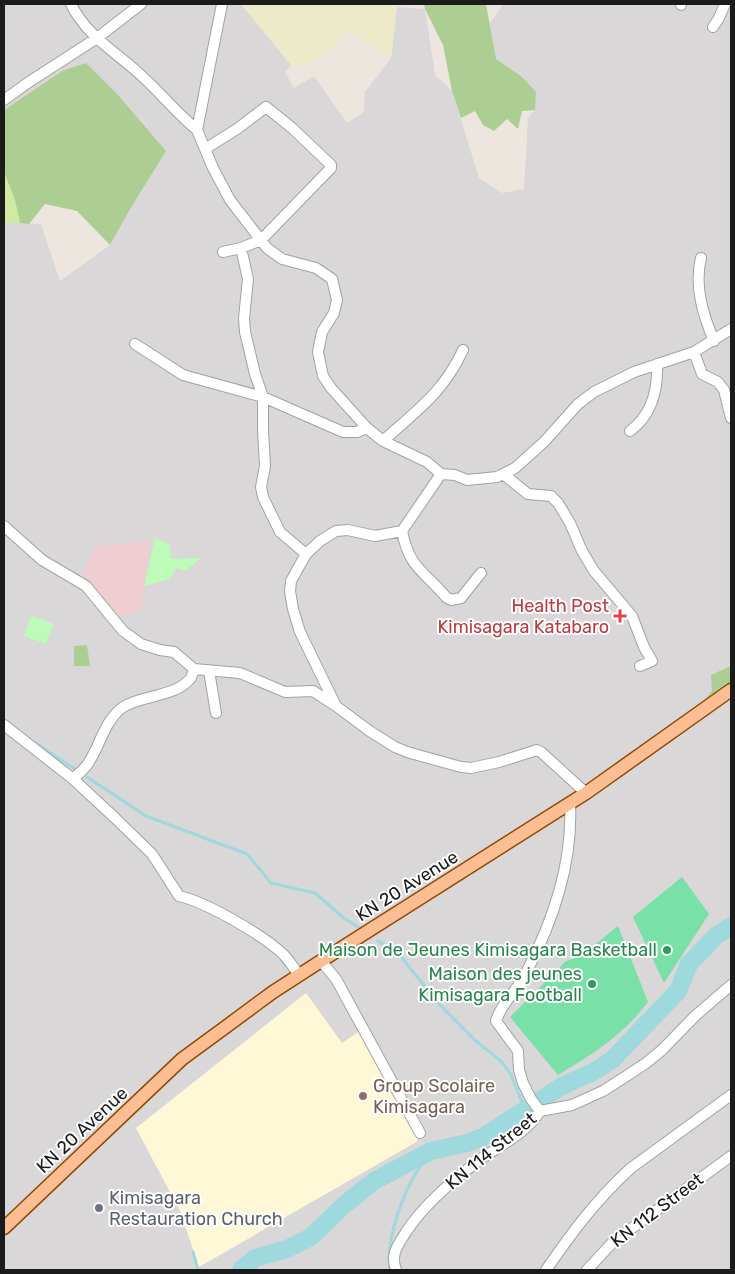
<svg xmlns="http://www.w3.org/2000/svg" width="735" height="1274" font-family="Rubik,sans-serif">
  <style>
    .residential { fill: #d9d7d8 }
    .commercial { fill: #efcdd1 }
    .education { fill: #fff8d6 }
    .farmland { fill: #edeac9 }
    .grass { fill: #d1eaa2 }
    .forest { fill: #adce92 }
    .park { fill: #befbb8 }
    .pitch { fill: #79e0a8 }
    .lines { fill: none; stroke-linecap: round; stroke-linejoin: round }
    .stream { stroke: #9dd9dd; stroke-width: 3 }
    .river { stroke: #9dd9dd; stroke-width: 18 }
    .minor-casing { stroke: #a2a2a2; stroke-width: 12 }
    .major-casing { stroke: #914a00; stroke-width: 15 }
    .minor { stroke: #fff; stroke-width: 10 }
    .major { stroke: #febe93; stroke-width: 12 }
    .health-dot { fill: #e0444e; stroke: #fff; stroke-width: 2 }
    .leisure-dot { fill: #2e9e5b; stroke: #fff; stroke-width: 2 }
    .education-dot { fill: #8d6e63; stroke: #fff; stroke-width: 2 }
    .worship-dot { fill: #6b7280; stroke: #fff; stroke-width: 2 }
    .labels { text-anchor: middle; stroke-width: 4; stroke-linejoin: round; paint-order: stroke }
    .health-label { font-size: 18px; fill: #be3a42; stroke: #fff; text-anchor: end }
    .street-label { font-size: 18px; fill: #1b1b1b; stroke: #fff }
    .leisure-label { font-size: 18px; fill: #27864d; stroke: #fff; text-anchor: end }
    .education-label { font-size: 18px; fill: #785e54; stroke: #fff; text-anchor: start }
    .worship-label { font-size: 18px; fill: #5b616d; stroke: #fff; text-anchor: start }
  </style>
  <rect width="100%" height="100%" fill="#ede6df"/>
  <path class="residential" d="M4 4H241L291 65 285 72 294 88 314 76 347 123 364 112 365 92 391 58 397 7 425 9 435 75 452 91 479 178 502 193 524 189 528 118 535 110 521 76 496 59 489 45V25L503 4H731V1270H4V222L41 224 60 281 110 245 129 211 166 151 62 71 4 110Z"/>
  <path class="commercial" d="M150 540 141 611 120 615 82 573 96 547Z"/>
  <path class="education" d="M306 993 342 1043 360 1031 418 1141 199 1267 180 1211 136 1128Z"/>
  <path class="farmland" d="M241 4H390L397 7 391 58 349 31 324 56 302 67 291 65Z"/>
  <path class="grass" d="M4 172 15 200 20 223 4 222Z"/>
  <path class="forest" d="M424 4H486L496 59 521 76 536 92 535 110 522 111 518 129 507 119 494 131 483 125 475 111 461 118 452 91 443 45 425 9Z
    M86 63 118 95 166 151 129 211 110 245 77 211 45 204 29 224 20 223 15 200 4 172V110L62 71Z
    M87 645 90 666H74V646Z
    M731 666V687L707 705 702 702 712 691 711 675Z"/>
  <path class="park" d="M155 538 170 545 171 559 201 558 185 571 177 568 170 579 144 586Z
    M31 616 54 624 46 644 24 636Z"/>
  <path class="pitch" d="M682 877 709 914 664 983 633 917Z
    M618 926 648 1002C622 1036 594 1053 558 1075L510 1017 566 961 581 956Z"/>
  <g class="lines">
    <path class="stream" d="M34 742 78 771
      M87 777 146 816 247 854 271 883 315 893 344 918 363 930
      M378 941 398 953 439 1004 476 1041 502 1062 510 1073 525 1109
      M281 959 286 966
      M193 1252 198 1270
      M390 1270C390 1265 389 1260 389 1255 392 1219 409 1178 431 1151"/>
    <path class="river" d="M241 1270 255 1258 287 1249 311 1237 344 1205 374 1181 431 1151 467 1143 483 1137 562 1086 593 1072 612 1060 678 991 689 964 716 936 731 926"/>
    <defs>
      <path id="minor" d="M71 4C86 36 119 54 144 78 162 95 178 114 197 130
        M222 4 197 130 213 168 230 200 267 248 282 259 316 268 332 279 337 300 334 313 322 332 318 352 323 376 331 388 367 428 383 441 427 462 441 474 455 475 467 480 497 477 515 468 544 442 578 404 594 392 634 372 694 352 731 329
        M681 5V4
        M713 27 719 18 725 4
        M4 100 26 84 97 38 141 4
        M205 149 237 129 266 107 292 128 331 165V168L261 240 241 248 223 252
        M241 248 248 279 244 318 245 332 255 374 263 397V430L265 466 261 487 263 497 280 532 306 554
        M701 258C694 286 703 315 714 341
        M135 344 183 375 263 397 343 432H357L367 428
        M694 352 702 374 718 382 724 390 731 418
        M630 431C652 415 658 390 657 364
        M383 441C417 410 443 393 463 350
        M441 474 402 531 375 536 348 530 336 531 320 541 306 554 291 581 290 591 293 609 300 632 336 706 371 732 395 747 407 752 461 767 471 768 499 762 537 750 541 752 586 793
        M503 474 528 494 551 496 558 503 570 523 582 551 594 571 632 616 644 647 652 661 640 666
        M4 526 42 560 86 586 123 631 141 644 160 650 174 652 194 669 240 673 285 692 313 691 336 706
        M402 531C409 568 424 571 446 597L451 600 461 598 481 573
        M209 671 216 713
        M4 725 73 779 114 817 152 854 179 896C206 902 263 935 283 954 289 960 294 968 299 975
        M73 779C78 774 85 769 89 762 100 745 105 720 123 707 142 695 175 697 190 679 192 677 193 672 194 669
        M321 961 336 979 420 1133
        M540 1111 531 1099 523 1083 519 1070 518 1051 496 1021C501 1003 518 990 526 973 553 921 573 863 570 804
        M540 1111 572 1105 603 1091 628 1075 646 1063 662 1050 695 1016 731 985
        M396 1270C390 1254 398 1245 406 1232 425 1203 454 1179 481 1159 502 1144 527 1133 540 1111
        M546 1270C573 1231 596 1200 631 1168L731 1095
        M587 1270 613 1242 731 1156"/>
      <path id="major" d="M4 1228 182 1059 227 1026 273 992 321 961 586 793 731 690"/>
    </defs>
    <use href="#minor" class="minor-casing"/>
    <use href="#major" class="major-casing"/>
    <use href="#minor" class="minor"/>
    <use href="#major" class="major"/>
  </g>
  <path class="health-dot" d="M617.5 608.5h5v5h5v5h-5v5h-5v-5h-5v-5h5z"/>
  <g class="leisure-dot">
    <circle cx="667" cy="950" r="5"/>
    <circle cx="592" cy="984" r="5"/>
  </g>
  <circle class="education-dot" cx="363" cy="1096" r="5"/>
  <circle class="worship-dot" cx="99" cy="1208" r="5"/>
  <g class="labels">
    <g class="health-label">
      <text x="609" y="612">Health Post<tspan x="609" dy="21">Kimisagara Katabaro</tspan></text>
    </g>
    <g class="street-label">
      <text transform="translate(407 886) rotate(-32)" y="6">KN 20 Avenue</text>
      <text transform="translate(82 1130) rotate(-43)" y="6">KN 20 Avenue</text>
      <text transform="translate(491 1151) rotate(-39)" y="6">KN 114 Street</text>
      <text transform="translate(657 1210) rotate(-37)" y="6">KN 112 Street</text>
    </g>
    <g class="leisure-label">
      <text x="657" y="956">Maison de Jeunes Kimisagara Basketball</text>
      <text x="582" y="980">Maison des jeunes<tspan x="582" dy="21">Kimisagara Football</tspan></text>
    </g>
    <g class="education-label">
      <text x="373" y="1092">Group Scolaire<tspan x="373" dy="21">Kimisagara</tspan></text>
    </g>
    <g class="worship-label">
      <text x="109" y="1204">Kimisagara<tspan x="109" dy="21">Restauration Church</tspan></text>
    </g>
  </g>
  <rect width="735" height="1274" fill="none" stroke="#1b1b1b" stroke-width="10"/>
</svg>
